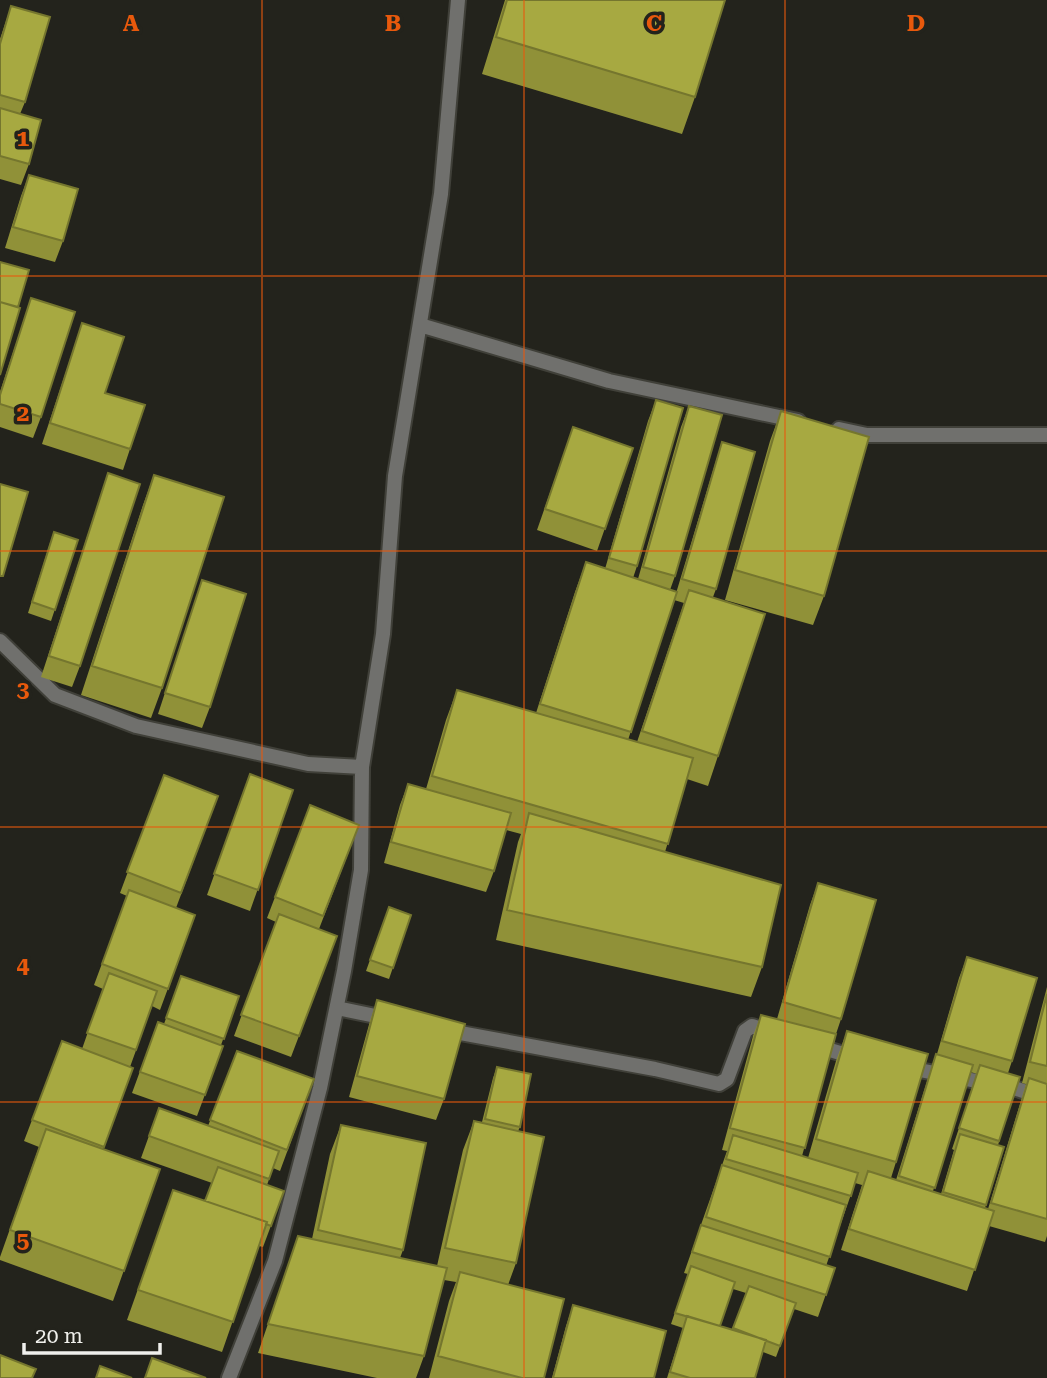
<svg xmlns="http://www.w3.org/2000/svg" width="1047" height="1378" font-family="'Roboto Serif',serif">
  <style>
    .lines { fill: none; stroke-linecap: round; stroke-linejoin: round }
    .minor-casing { stroke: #404039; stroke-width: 18 }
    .minor { stroke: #70706d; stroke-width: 14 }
    .wall { fill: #909138; fill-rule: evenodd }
    .building { fill: #a7a941; stroke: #75762e; stroke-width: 2 }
    .grid { fill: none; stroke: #e8590c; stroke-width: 2; stroke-opacity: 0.55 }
    .grid-label { font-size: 23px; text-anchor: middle; font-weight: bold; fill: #e8590c; stroke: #23231c; stroke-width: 7; stroke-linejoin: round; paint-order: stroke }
  </style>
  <rect width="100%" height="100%" fill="#23231c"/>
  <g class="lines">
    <defs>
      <path id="minor" d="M420 325 609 381 798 421
        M839 429 867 435H1047
        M0 641 55 695 136 726 308 764 362 767
        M337 1008 390 1019
        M444 1030 655 1069 719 1084 727 1079 745 1031 752 1026 773 1033
        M813 1045 857 1058
        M904 1067 1017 1089 1047 1099
        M229 1378 275 1261 320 1088 344 971 361 870 362 767 383 634 395 476 441 194 458 0"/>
    </defs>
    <use href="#minor" class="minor-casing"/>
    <use href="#minor" class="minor"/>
  </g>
  <path class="wall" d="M505 0H725L695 97 682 134 482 74Z
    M11 6 25 102 20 114 29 164 21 185 0 179V39Z
    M29 175 63 241 55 262 5 248 21 196Z
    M31 298 41 417 33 438 0 427V392Z
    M82 323 105 393 130 449 123 470 42 444Z
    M656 400 637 566 633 578 638 579 681 427 689 406 675 576 670 590 677 592 628 740 637 742 684 603 674 600 715 464 722 442 716 589 713 597 718 756 708 786 687 779 665 852 762 967 751 997 496 940 518 842 521 834 506 830 494 871 486 892 384 863 400 805 408 784 426 789 446 720 457 690 536 713 575 592 586 562 605 569 648 421Z
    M781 411 824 596 813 625 725 600 770 441Z
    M573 427 633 448 597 551 537 530Z
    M108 473 80 666 72 687 41 677Z
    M154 475 162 688 151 718 81 695 143 505Z
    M78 540 51 621 28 613 50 543Z
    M202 580 210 707 202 728 158 714Z
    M250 774 293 790 250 911 207 895Z
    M164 775 218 796 176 908 195 915 160 1010 152 1006 130 1067 103 1149 160 1169 113 1301 0 1260V1257L39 1147 24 1141 62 1041 82 1049 103 989 94 985 127 896 120 893Z
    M310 805 351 846 319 929 337 936 291 1057 234 1036 276 922 267 918Z
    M818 883 841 1019 836 1034 802 1156 808 1158 836 1061 847 1031 896 1162 891 1178 896 1180 929 1075 937 1054 959 978 967 957 1012 1061 1008 1073 1020 1077 998 1145 1004 1147 985 1208 988 1209 1026 1084 1022 1083 1047 987V1236L1045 1242 989 1226 967 1291 841 1250 862 1185 855 1183 826 1266 835 1268 818 1317 794 1309 776 1357 763 1352 755 1378H667L683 1328 671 1324 688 1274 684 1273 727 1151 722 1150 753 1036 761 1015 777 1019 810 905ZM971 1072 977 1074 952 1149 954 1150 941 1194 933 1191ZM733 1289 746 1293 732 1330 720 1326Z
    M389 907 411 915 389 979 366 971Z
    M181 976 239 996 221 1045 223 1046 197 1116 132 1093 158 1022 164 1024Z
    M377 1000 444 1099 436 1120 349 1097 370 1021Z
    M237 1051 314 1079 280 1171 273 1168 267 1185 284 1191 263 1247 259 1246 222 1352 127 1320 173 1190 205 1201 212 1183 141 1158 159 1108 208 1126Z
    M497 1067 520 1127 518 1131 516 1263 508 1285 544 1378H429L449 1301 456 1282 444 1280 424 1356 416 1378H377L258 1353 298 1236 312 1239 330 1154 341 1125 403 1250 400 1258 437 1266 463 1150 474 1121 482 1122 493 1078Z
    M573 1305 654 1378H552L566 1326Z"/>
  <path class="building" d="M507 0H725L695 97 496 37Z
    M11 6 50 17 25 102 0 95V44Z
    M0 108 41 120 29 164 0 156Z
    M29 175 78 189 63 241 13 227Z
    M0 262 29 270 18 307 0 302Z
    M31 298 75 312 41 417 0 404V395Z
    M0 302 20 308 0 375Z
    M82 323 124 337 105 393 145 405 130 449 50 423Z
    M656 400 683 408 637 566 609 558Z
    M689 406 722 415 675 576 643 567Z
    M781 411 869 437 824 596 735 570Z
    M573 427 633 448 605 529 545 509Z
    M722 442 755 452 716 589 682 579Z
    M108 473 140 484 80 666 49 656Z
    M154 475 224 497 162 688 92 666Z
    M0 484 28 492 3 576H0Z
    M54 532 78 540 55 610 32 602Z
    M586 562 677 592 631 732 540 704Z
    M202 580 246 594 210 707 165 693Z
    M689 590 765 614 718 756 642 731Z
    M457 690 693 758 668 844 432 776Z
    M250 774 293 790 258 890 214 874Z
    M164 775 218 796 181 893 127 872Z
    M408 784 511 813 494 871 391 842Z
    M310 805 359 825 323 916 275 897Z
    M529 813 781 885 762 967 507 910Z
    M818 883 876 900 841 1019 783 1002Z
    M129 890 195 915 168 989 102 964Z
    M389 907 411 915 393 968 370 960Z
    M279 914 337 936 299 1036 241 1015Z
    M967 957 1037 978 1012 1061 942 1041Z
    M109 973 157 991 136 1050 87 1033Z
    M181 976 239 996 224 1039 166 1018Z
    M1047 994V1066L1030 1062Z
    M377 1000 465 1024 444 1099 357 1076Z
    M761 1015 836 1034 805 1148 730 1128Z
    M158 1022 223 1046 205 1095 140 1072Z
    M847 1031 928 1054 896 1162 816 1139Z
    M62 1041 133 1068 104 1147 32 1120Z
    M237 1051 314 1079 287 1150 210 1120Z
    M936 1054 973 1065 935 1188 899 1176Z
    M980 1065 1020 1077 999 1141 959 1128Z
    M497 1067 531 1074 520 1127 485 1119Z
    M1029 1078 1047 1084V1219L991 1203Z
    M159 1108 279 1151 269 1179 149 1136Z
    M474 1121 544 1137 516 1263 445 1248Z
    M341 1125 426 1143 403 1250 318 1230Z
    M46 1129 160 1169 124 1271 10 1230Z
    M960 1134 1004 1147 986 1205 943 1192Z
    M733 1135 858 1173 851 1196 726 1159Z
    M722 1165 846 1205 830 1257 706 1217Z
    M218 1167 284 1191 271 1226 266 1224 267 1222 205 1201Z
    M868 1171 994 1211 975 1270 849 1229Z
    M173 1190 267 1222 233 1322 138 1290Z
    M701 1225 835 1268 826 1295 692 1252Z
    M298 1236 447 1268 424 1356 268 1324Z
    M691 1266 735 1282 720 1326 675 1313Z
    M460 1272 564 1299 544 1378H522L438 1356Z
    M749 1286 796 1303 780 1346 733 1328Z
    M573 1305 666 1331 654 1378H553Z
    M687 1316 766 1340 755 1378H690L670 1372Z
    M0 1355 36 1369 32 1378H0Z
    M152 1358 206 1378H145Z
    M100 1366 132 1378H96Z"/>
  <path class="grid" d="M262 0V1378M524 0V1378M785 0V1378M0 276H1047M0 551H1047M0 827H1047M0 1102H1047"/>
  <g class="grid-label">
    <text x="131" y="31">A</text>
    <text x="393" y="31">B</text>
    <text x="654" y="31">C</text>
    <text x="916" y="31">D</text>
    <text x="23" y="146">1</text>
    <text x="23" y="421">2</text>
    <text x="23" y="697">3</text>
    <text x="23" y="973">4</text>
    <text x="23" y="1248">5</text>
  </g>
  <path d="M24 1343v10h136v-10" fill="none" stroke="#f0f0ec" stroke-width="3.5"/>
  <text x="35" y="1343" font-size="21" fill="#f0f0ec" stroke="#23231c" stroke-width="5" paint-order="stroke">20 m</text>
</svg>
